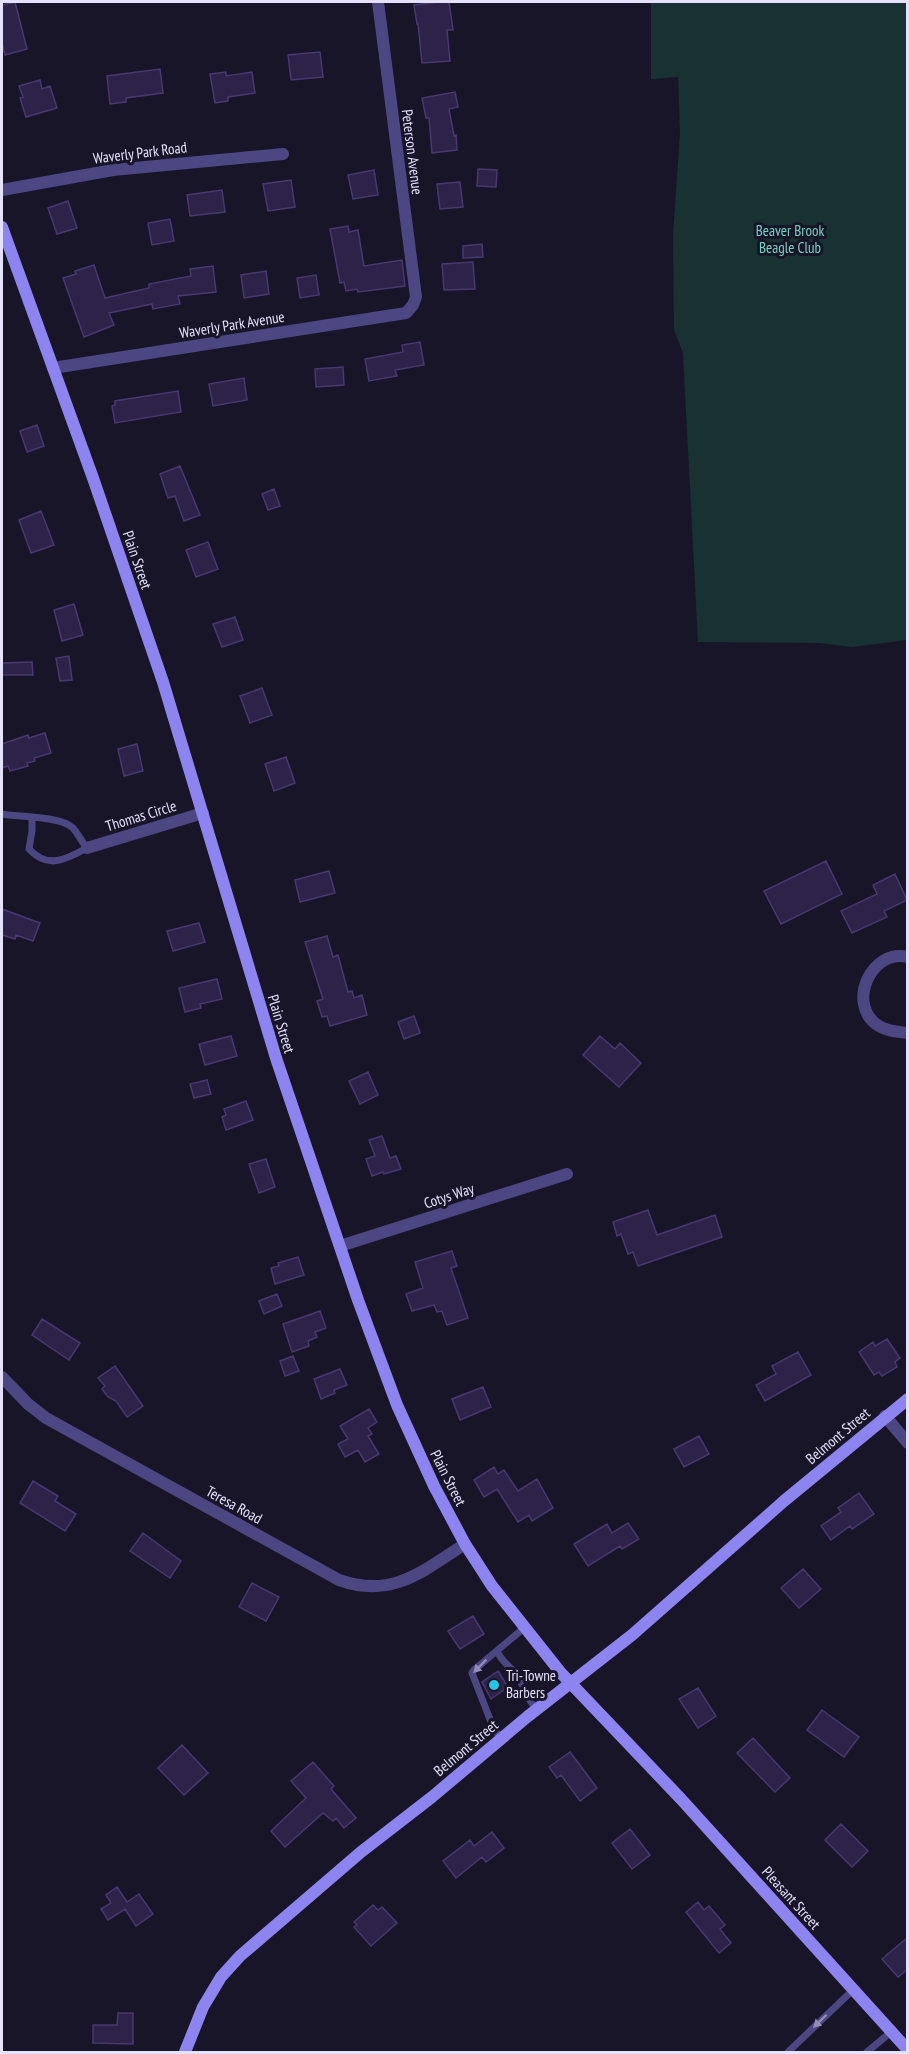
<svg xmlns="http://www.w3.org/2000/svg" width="909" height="2054" font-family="'PT Sans Narrow',sans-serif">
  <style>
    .green { fill: #183233 }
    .building { fill: #2d2348; stroke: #473871; stroke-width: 1.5 }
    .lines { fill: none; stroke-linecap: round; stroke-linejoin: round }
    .lane { stroke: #4c4682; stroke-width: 7 }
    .street { stroke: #4c4682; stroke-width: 12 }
    .secondary { stroke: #8d84ef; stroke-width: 12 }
    .oneway { fill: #918cb8 }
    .poi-dot { fill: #25c4e3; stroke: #191529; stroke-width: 2 }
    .labels { text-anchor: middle; stroke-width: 6; stroke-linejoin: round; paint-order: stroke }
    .street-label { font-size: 15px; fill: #e5e1fb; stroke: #191529 }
    .park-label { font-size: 15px; fill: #74d4c2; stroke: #191529 }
    .poi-label { font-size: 15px; fill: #e5e1fb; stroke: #191529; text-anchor: start }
  </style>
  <rect width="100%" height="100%" fill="#191529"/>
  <path class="green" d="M651 2H907V640L852 647 820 643 698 642 683 353 674 330 673 236 680 132 678 77 651 79Z"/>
  <path class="building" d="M15 2 27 49 5 55 2 43V5Z
    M439 2H449L453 30H447L450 61 422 63 418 24H417L414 5Z
    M320 52 323 77 291 80 288 55Z
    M160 69 163 93 126 98V102L110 104 107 76Z
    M226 72V76L252 72 255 93 228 97V101L215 103 210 74Z
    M40 80 42 89 50 86 57 108 26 117 20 98 23 97 19 86Z
    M455 92 458 107 449 109 454 136 456 135 457 150 432 153 429 118H426L422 98Z
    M478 169 497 170 496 187 477 186Z
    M374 170 378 195 353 199 348 175Z
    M291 180 295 207 268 211 263 184Z
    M460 182 463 207 440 209 437 184Z
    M222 190 225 212 190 216 187 195Z
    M68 201 77 228 57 234 48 208Z
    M170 219 174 241 152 245 148 223Z
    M348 226 349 232 358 230 364 266 402 260 405 286 358 292 357 289 346 291 344 282 340 283 330 229Z
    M482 244 483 257 463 258V246Z
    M473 262 475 289 444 290 442 264Z
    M94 265 105 298 149 288V284L191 276 190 269 213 266 216 292 178 296 180 304 153 309 152 304 109 313 114 325 84 337 63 278 76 274 75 271Z
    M266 271 269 294 244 298 241 275Z
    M316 275 319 295 300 298 297 278Z
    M420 342 424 365 395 370 397 376 369 381 365 359 403 352 402 345Z
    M343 367 344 385 316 387 315 369Z
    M244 378 247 400 213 406 209 384Z
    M178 391 181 412 115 423 112 406 115 405V401Z
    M37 425 44 446 27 452 20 431Z
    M180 466 200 515 184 521 175 496 168 498 160 474Z
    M274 489 280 506 268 510 262 494Z
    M41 511 54 545 31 553 19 520Z
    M208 542 218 569 196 577 186 550Z
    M74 604 83 635 62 641 54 610Z
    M235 617 243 640 222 647 213 624Z
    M69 656 72 680 60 681 56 658Z
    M32 662 33 675H2V663Z
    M262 688 272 715 250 723 240 696Z
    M45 733 51 753 34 758 35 761 27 763 28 766 10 771 8 766 2 768V744L28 735 29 738Z
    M137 744 143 771 124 776 118 749Z
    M286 757 295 783 274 791 265 764Z
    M826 861 842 894 781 924 764 891Z
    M329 871 335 893 300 902 295 880Z
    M895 874 907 900 884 911 887 917 852 933 841 911 877 894 873 885Z
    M2 909 40 923 33 941 16 935 15 939 2 935Z
    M199 923 205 942 173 951 167 931Z
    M327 936 333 957 338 955 348 992 352 991 354 998 362 995 367 1015 330 1026 327 1016 322 1017 317 1001 323 999 305 942Z
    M217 979 222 999 200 1004 201 1008 185 1012 179 988Z
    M414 1016 420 1033 404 1039 398 1022Z
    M231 1036 237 1056 205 1065 199 1044Z
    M600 1036 615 1049 620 1043 641 1063 619 1087 583 1055Z
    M368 1072 378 1095 360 1104 349 1081Z
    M207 1080 211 1094 194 1098 190 1084Z
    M246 1101 253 1120 226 1130 222 1117 226 1115 224 1109Z
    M382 1136 390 1158 396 1156 401 1169 384 1174 383 1172 372 1176 366 1159 375 1156 369 1140Z
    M266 1159 275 1187 259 1193 249 1164Z
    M648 1210 657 1235 715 1215 722 1237 638 1266 633 1252 628 1254 621 1234 617 1236 613 1222Z
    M452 1251 457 1266 451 1268 468 1318 447 1325 442 1311 437 1312 434 1305 412 1311 406 1294 423 1288 415 1262Z
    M298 1257 304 1275 275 1284 271 1268 279 1266 278 1263Z
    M277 1294 282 1306 264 1314 259 1301Z
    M320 1311 326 1328 315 1332 317 1337 308 1341 309 1346 292 1352 283 1324Z
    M42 1319 80 1343 69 1360 32 1335Z
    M887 1339 900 1358 895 1362 897 1367 882 1376 879 1372 874 1375 859 1352 873 1342 875 1346Z
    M798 1352 811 1375 765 1401 756 1385 776 1374 772 1366Z
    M293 1356 299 1371 285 1376 280 1361Z
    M115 1366 143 1406 127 1417 116 1401 108 1397 102 1389 105 1386 98 1378Z
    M340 1369 347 1385 334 1390 335 1393 321 1399 314 1379Z
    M483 1387 491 1407 460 1420 452 1399Z
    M369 1409 377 1422 368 1428 372 1434 368 1436 379 1454 365 1462 358 1450 345 1457 338 1444 348 1439 340 1426Z
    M699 1436 709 1454 684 1467 674 1449Z
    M494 1467 498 1474 504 1470 518 1491 537 1479 553 1508 532 1521 529 1515 518 1522 497 1489 484 1497 474 1480Z
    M33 1481 58 1496 55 1501 76 1514 65 1531 20 1503Z
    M859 1493 874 1514 852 1529 850 1526 831 1540 821 1526 841 1512 838 1508Z
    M628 1523 639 1539 622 1549 620 1546 588 1566 574 1544 607 1524 612 1533Z
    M143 1533 181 1561 170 1578 130 1551Z
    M803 1569 821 1589 799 1608 781 1588Z
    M252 1583 279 1597 266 1621 239 1607Z
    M473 1616 484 1634 460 1649 448 1631Z
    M498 1671 508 1687 491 1699 482 1682Z
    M698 1688 716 1716 698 1728 679 1699Z
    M822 1710 859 1737 844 1757 807 1730Z
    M753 1738 790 1778 775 1792 737 1753Z
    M182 1745 208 1773 184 1795 158 1768Z
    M570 1752 597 1788 580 1801 561 1775 557 1778 549 1767Z
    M313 1762 334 1786 331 1789 356 1818 344 1828 336 1818 333 1821 323 1813 285 1847 271 1831 306 1798 291 1781Z
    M841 1824 868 1851 852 1867 825 1840Z
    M630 1829 650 1855 632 1869 612 1843Z
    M492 1832 504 1848 486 1862 482 1857 456 1878 443 1861 470 1840 474 1846Z
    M117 1887 127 1902 139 1894 153 1914 136 1926 125 1909 108 1920 101 1909 111 1903 106 1895Z
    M698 1902 704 1910 709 1906 725 1925 720 1929 731 1943 719 1953 686 1912Z
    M373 1905 378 1910 382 1907 397 1923 371 1946 354 1927 357 1925 354 1922Z
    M908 1937V1969L898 1977 882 1959Z
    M118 2013H133V2044L93 2043V2025H117Z"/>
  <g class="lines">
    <path class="lane" d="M2 814C19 817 60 816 73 828 78 834 82 842 87 848 67 859 48 870 29 849L32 831V818
      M497 1651C503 1664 511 1666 518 1677 526 1689 525 1698 537 1709
      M501 1739 493 1727 472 1673 474 1670 524 1628
      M788 2052 853 1990
      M867 2052 891 2032"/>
    <path class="street" d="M2 190 113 170 283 154
      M53 368 406 313 413 305 416 297 378 2
      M87 848 203 813
      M908 957C872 948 847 1002 876 1024 885 1031 897 1032 908 1033
      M340 1246 567 1174
      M2 1377 28 1404 46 1418 339 1580C392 1599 423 1571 465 1544
      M885 1416 908 1443"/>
    <path class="secondary" d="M2 227 93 478 163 682 276 1058 358 1300 397 1405 434 1486 465 1544 492 1586 561 1673 681 1799 908 2050
      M185 2052 203 2007 221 1977 240 1956 361 1852 432 1797 527 1717 632 1635 784 1501 908 1399"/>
  </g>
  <defs><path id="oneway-solid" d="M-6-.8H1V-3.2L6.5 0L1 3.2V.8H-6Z" transform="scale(1.5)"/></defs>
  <g class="oneway">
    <use href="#oneway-solid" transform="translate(480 1666) rotate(135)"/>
    <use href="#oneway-solid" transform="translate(820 2021) rotate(136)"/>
  </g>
  <circle class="poi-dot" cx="494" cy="1685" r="6"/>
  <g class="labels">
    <g class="street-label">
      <text transform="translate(412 152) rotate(83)" y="5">Peterson Avenue</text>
      <text transform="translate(140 153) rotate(-7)" y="5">Waverly Park Road</text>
      <text transform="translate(232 325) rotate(-9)" y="5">Waverly Park Avenue</text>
      <text transform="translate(137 560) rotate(71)" y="5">Plain Street</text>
      <text transform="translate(141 816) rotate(-17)" y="5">Thomas Circle</text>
      <text transform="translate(281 1024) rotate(73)" y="5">Plain Street</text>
      <text transform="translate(449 1196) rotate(-18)" y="5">Cotys Way</text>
      <text transform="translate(838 1436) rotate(-40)" y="5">Belmont Street</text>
      <text transform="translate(448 1478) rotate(63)" y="5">Plain Street</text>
      <text transform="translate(234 1505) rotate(29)" y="5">Teresa Road</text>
      <text transform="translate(466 1748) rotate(-40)" y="5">Belmont Street</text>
      <text transform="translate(791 1898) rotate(48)" y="5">Pleasant Street</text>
    </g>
    <g class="park-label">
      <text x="790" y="236">Beaver Brook<tspan x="790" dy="17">Beagle Club</tspan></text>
    </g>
    <g class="poi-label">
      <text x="506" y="1681">Tri-Towne<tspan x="506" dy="17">Barbers</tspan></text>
    </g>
  </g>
  <rect width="909" height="2054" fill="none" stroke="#e5e1fb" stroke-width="6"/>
</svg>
